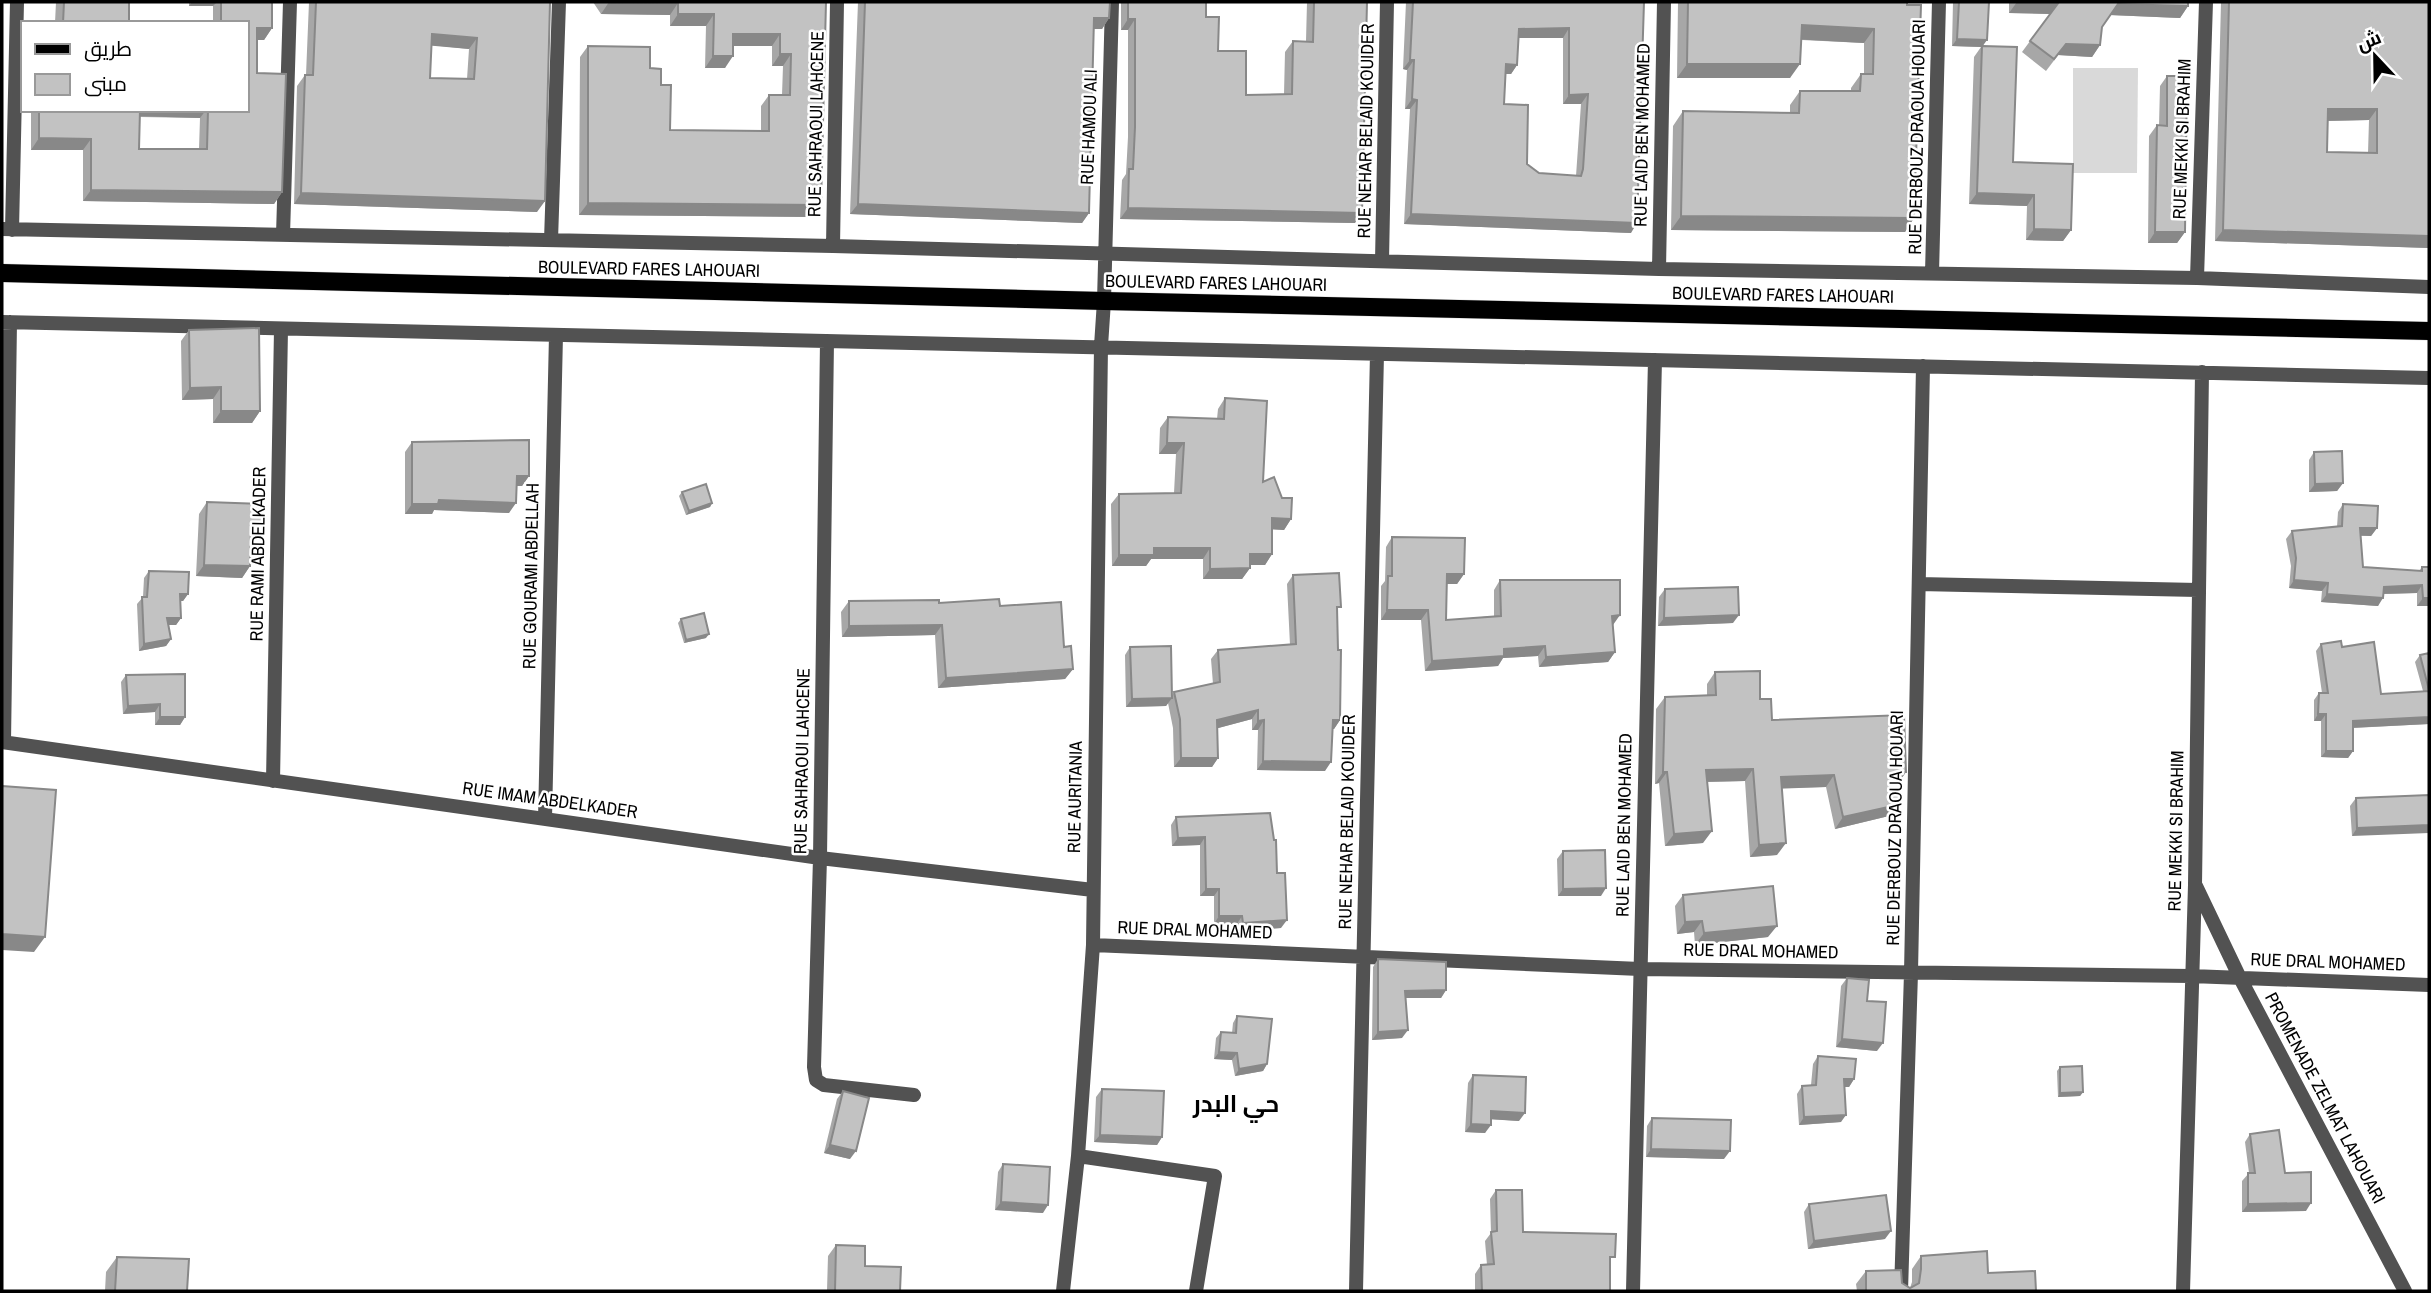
<svg xmlns="http://www.w3.org/2000/svg" width="2431" height="1293" font-family="'Archivo Narrow',Cairo,sans-serif">
  <style>
    .pitch { fill: #d9d9d9 }
    .lines { fill: none; stroke-linecap: round; stroke-linejoin: round }
    .primary-casing { stroke: #dbdbdb; stroke-width: 19 }
    .minor { stroke: #525252; stroke-width: 14 }
    .primary { stroke: #000; stroke-width: 18 }
    .wall { fill: #a7a7a7; fill-rule: evenodd }
    .shaded-wall { fill: #888 }
    .building { fill: #c2c2c2; stroke: #888; stroke-width: 2; fill-rule: evenodd }
    .labels { text-anchor: middle; stroke-width: 5; stroke-linejoin: round; paint-order: stroke }
    .street-label { font-size: 18px; fill: #000; stroke: #fff }
    .district-label { font-size: 24px; font-weight: bold; fill: #000; stroke: #fff }
  </style>
  <rect width="100%" height="100%" fill="#fff"/>
  <path class="pitch" d="M2073 68H2138L2137 173H2073Z"/>
  <g class="lines">
    <defs>
      <path id="primary" d="M2 273 1104 301 2429 331"/>
    </defs>
    <use href="#primary" class="primary-casing"/>
    <path class="minor" d="M2 229 833 246 1659 269 2197 278 2429 287
      M12 230 17 2
      M283 235 290 2
      M551 240 559 2
      M833 246 837 2
      M1382 261 1387 2
      M1659 269 1664 2
      M1932 273 1939 2
      M2197 278 2206 2
      M2 322 2429 378
      M827 341 820 858 814 1067 816 1080 824 1085 914 1095
      M1919 584 2198 590
      M2 742 820 858 1093 890
      M4 742 10 322
      M273 781 281 329
      M545 819 556 335
      M2196 886 2240 978 2405 1291
      M1093 945 1640 969 2191 976 2429 985
      M1078 1156 1215 1176 1196 1291
      M1063 1291 1078 1156 1093 945 1101 346 1104 301 1112 2
      M1356 1291 1377 354
      M1633 1291 1655 360
      M1901 1291 1911 973 1923 366
      M2183 1291 2195 885 2202 372"/>
    <use href="#primary" class="primary"/>
  </g>
  <path class="wall" d="M56 2H129V23H55Z
    M189 2H272V28L264 40H257V73L282 192 274 204 83 201V150H31V113L33 110H247V23H213V6H189ZM140 117 200 118 199 149H139Z
    M309 2H550L537 212 294 204 297 86 305 75H306ZM431 45 469 49 467 79 430 78Z
    M593 2H826L813 217 579 215 580 57 588 46 650 68 661 85 670 130 761 131V106L769 95H782L783 66H772V46H733L725 68H705L706 26H670V15L601 14Z
    M858 2H1110L1109 18 1102 29H1094L1089 213 1082 223 850 214Z
    M1121 2H1206V17L1218 51 1246 95 1284 94 1285 52 1293 41H1306L1307 2H1367L1355 223 1120 219 1122 180 1126 174 1128 137V30H1121Z
    M1406 2H1644L1631 233 1404 224 1410 109H1405L1407 70 1403 69ZM1518 38H1563V104H1581L1576 176 1539 173 1527 164 1504 104 1506 74H1511L1517 65Z
    M1678 2H1907L1914 218 1905 232 1671 230 1673 126 1683 111 1790 113V105L1800 91H1851V88L1861 74H1864V43L1802 40 1790 78H1677Z
    M1953 2H1989L1983 46 2013 162 2071 230 2063 241 2026 240 2027 206 1969 204 1974 57 1981 47 1952 46Z
    M2009 2H2188V6L2180 18 2110 15 2102 27 2100 45 2092 57 2058 55 2046 71 2022 52 2050 14 2009 13Z
    M2221 2H2429V248L2215 241ZM2369 120 2368 153 2327 152 2328 121Z
    M2167 76 2185 232 2177 243H2148L2149 136 2157 125 2159 126 2160 86Z
    M189 330 260 411 252 423H213V399L182 400 181 341Z
    M1225 398 1263 482 1291 519 1284 530 1272 529V554L1265 565H1250V568L1242 579H1203V559H1151L1146 566H1112L1111 504 1119 494 1174 493 1176 454H1159L1160 428 1168 417 1217 419 1218 409Z
    M412 442 529 476 522 486H517L509 513 434 510 432 514H405V452Z
    M2314 452 2343 483 2337 491 2309 492V460Z
    M682 492 712 503 710 507 686 515 679 496Z
    M207 502 254 542H251L250 566 242 578 196 576 199 514Z
    M2343 504 2377 528 2371 536H2361L2363 567 2419 571 2422 567H2429V606H2417V593L2383 594 2378 606 2321 602 2322 591 2289 588 2291 566 2286 539 2292 531 2337 527 2338 512Z
    M1392 537 1464 574 1457 584H1446V620L1494 616V590L1500 580 1613 625 1615 652 1608 662 1539 667 1538 656 1503 658 1498 666 1425 671 1421 620H1381V586L1385 581 1386 547Z
    M149 571 188 594 183 601H180L181 618 176 625H168L171 639 166 646 139 651 137 604 143 597 144 578Z
    M1293 575 1337 612 1340 720 1334 729H1332L1325 771 1257 770 1258 730H1252V719L1218 728V758L1212 767H1174L1173 728 1168 703 1166 706 1126 707 1125 655 1130 647 1172 696 1174 692 1213 684 1211 659 1218 650 1290 645 1287 584Z
    M1665 589 1733 623 1658 626 1659 597Z
    M849 601 939 603 1000 606 1064 647 1073 669 1065 679 938 688 935 635 842 637 841 612Z
    M681 619 706 638 684 643 678 623Z
    M2321 644 2342 647 2381 694 2423 691 2415 662 2420 655 2429 653V724L2353 728V751L2348 758 2321 757V721H2314V700L2319 693H2322L2316 651Z
    M1715 672 1760 699 1772 720 1906 772 1898 784 1902 804 1893 815 1835 829 1826 787 1782 788 1777 855 1750 857 1745 781 1707 782 1703 843 1665 846 1659 783 1655 784 1656 709 1665 697 1707 696V684Z
    M126 675 185 717 180 725H155V712L123 714 121 682Z
    M2429 795 2352 836 2350 806 2356 798Z
    M1176 817 1277 873 1281 928 1237 931V924H1214V896H1200V845L1172 846 1171 825Z
    M1563 851 1601 896H1558L1557 859Z
    M1683 895 1768 937 1695 945 1694 932 1677 934 1675 906Z
    M1378 959 1446 990 1441 998H1405L1402 1038 1372 1040 1373 967Z
    M1847 978 1867 1001 1877 1051 1836 1047 1841 986Z
    M1237 1016 1267 1064 1263 1071 1235 1076 1232 1060 1214 1059 1216 1038 1221 1032 1232 1033 1233 1023Z
    M1818 1056 1854 1079 1849 1087H1844L1841 1122 1799 1125 1797 1094 1802 1086 1811 1085 1813 1064Z
    M2060 1067 2083 1092 2080 1096 2058 1097 2057 1071Z
    M1473 1075 1519 1121 1491 1119 1485 1133 1465 1132 1468 1083Z
    M1102 1089 1162 1137 1157 1145 1094 1142 1096 1097Z
    M843 1091 850 1159 824 1153 837 1099Z
    M1652 1118 1724 1159 1646 1157 1647 1126Z
    M2250 1134 2285 1173 2306 1211 2242 1212V1181L2249 1173 2245 1142Z
    M1003 1164 1043 1213 995 1210 998 1172Z
    M1496 1190 1523 1232 1610 1265V1291H1475V1274L1481 1265H1487L1485 1241 1491 1233 1490 1199Z
    M1809 1204 1885 1239 1808 1249 1804 1212Z
    M836 1245 865 1266 900 1291H827L828 1256Z
    M1921 1256 1988 1273 2036 1291H1857L1856 1284 1866 1271 1910 1288 1912 1282V1269Z
    M117 1257 187 1291H105L106 1272Z"/>
  <path class="shaded-wall" d="M192 2H217L213 6H189Z
    M609 2 678 3 670 15 601 14Z
    M2017 2H2059L2051 14 2009 13Z
    M2118 4 2188 6 2180 18 2110 15Z
    M678 14H714L706 26H670Z
    M1094 18H1109L1102 29H1087Z
    M1128 19H1135L1128 30H1121Z
    M1802 25 1874 29 1864 43 1792 39Z
    M257 28H272L264 40H249Z
    M1569 28 1563 38H1512L1519 29Z
    M432 34 477 38 469 49 424 45Z
    M733 34H780L772 46H725Z
    M1957 39 1987 40 1982 47 1952 46Z
    M2066 44 2100 45 2092 57 2058 55 2046 71Z
    M780 54H791L783 66H772Z
    M713 56H733L725 68H705Z
    M1410 60H1414L1407 70 1403 69Z
    M1506 64 1517 65 1511 74H1500Z
    M1687 64H1800L1790 78H1677Z
    M1588 94 1581 104H1563L1569 95Z
    M1412 99 1417 100 1410 109H1405Z
    M2328 109H2377L2369 120 2320 121Z
    M136 110H206L200 118 132 116Z
    M39 138 91 139 83 150H31Z
    M91 190 282 192 274 204 83 201Z
    M301 193 545 201 537 212 294 204Z
    M1977 193 2034 195 2027 206 1969 204Z
    M588 203 821 205 813 217 579 215Z
    M858 204 1089 213 1082 223 850 214Z
    M1128 208 1362 213 1355 223 1120 219Z
    M1411 214 1637 223 1631 233 1404 224Z
    M1681 216 1914 218 1905 232 1671 230Z
    M2034 229 2071 230 2063 241 2026 240Z
    M2223 230 2429 236V248L2215 241Z
    M2155 232H2185L2177 243H2148Z
    M221 387 213 399 182 400 190 388Z
    M221 411H260L252 423H213Z
    M1167 443H1184L1176 454H1159Z
    M517 476H529L522 486H510Z
    M2343 483 2337 491 2309 492 2315 484Z
    M439 500 516 503 509 513 434 510 432 514H405L412 504Z
    M712 503 710 507 686 515 689 511Z
    M1272 518 1291 519 1284 530 1264 529Z
    M2360 528H2377L2371 536 2354 535Z
    M251 531H262L254 542H243Z
    M1154 548H1210L1203 559H1151L1146 566H1112L1119 555Z
    M1250 554H1272L1265 565H1242Z
    M204 565 250 566 242 578 196 576Z
    M1250 568 1242 579H1203L1210 569Z
    M1447 574H1464L1457 584H1440Z
    M2294 580 2328 583 2322 591 2289 588Z
    M2422 585 2417 593 2378 594 2384 587Z
    M180 594H188L183 601H175Z
    M2327 594 2383 598 2378 606 2321 602Z
    M2423 598H2429V606H2417Z
    M1387 610H1428L1421 620H1381Z
    M1620 615 1613 625 1612 616Z
    M1739 615 1733 623 1658 626 1664 618Z
    M167 618H181L176 625H162Z
    M942 625 935 635 842 637 849 626Z
    M709 634 706 638 684 643 686 640Z
    M171 639 166 646 139 651 144 644Z
    M1545 646 1538 656 1503 658 1498 666 1425 671 1432 661 1504 649Z
    M1615 652 1608 662 1539 667 1546 657Z
    M1073 669 1065 679 938 688 946 678Z
    M1172 698 1166 706 1126 707 1132 699Z
    M160 704 155 712 123 714 128 706Z
    M1258 710 1252 719 1211 730 1217 720Z
    M2318 714H2326L2321 721H2314Z
    M160 717H185L180 725H155Z
    M2429 717V724L2348 728 2353 721Z
    M1264 720 1258 730H1252L1258 721Z
    M1333 720H1340L1334 729H1326Z
    M2326 751H2353L2348 758 2321 757Z
    M1181 758H1218L1212 767H1174Z
    M1263 761 1331 762 1325 771 1257 770Z
    M1753 769 1745 781 1697 782 1706 770Z
    M1663 772H1667L1659 783 1655 784Z
    M1895 772H1906L1897 784Z
    M1834 775 1826 787 1773 789 1781 777Z
    M1902 804 1893 815 1835 829 1843 817Z
    M2429 825V833L2352 836 2357 828Z
    M1712 831 1703 843 1665 846 1674 834Z
    M1205 837 1200 845 1172 846 1178 838Z
    M1786 843 1777 855 1750 857 1759 845Z
    M1606 888 1601 896H1558L1563 889Z
    M1206 889H1219L1214 896H1200Z
    M1219 916H1242L1237 924H1214Z
    M1287 920 1281 928 1237 931 1243 923Z
    M1702 921 1694 932 1677 934 1685 922Z
    M1777 926 1768 937 1695 945 1704 933Z
    M2 934 45 937 34 952 2 950Z
    M1446 990 1441 998H1399L1405 991Z
    M1408 1030 1402 1038 1372 1040 1378 1032Z
    M1842 1039 1883 1043 1877 1051 1836 1047Z
    M1219 1052 1237 1053 1232 1060 1214 1059Z
    M1267 1064 1263 1071 1235 1076 1239 1069Z
    M1844 1079H1854L1849 1087H1838Z
    M2083 1092 2080 1096 2058 1097 2060 1093Z
    M1491 1111 1525 1113 1519 1121 1486 1119Z
    M1846 1115 1841 1122 1799 1125 1804 1117Z
    M1471 1124 1491 1125 1485 1133 1465 1132Z
    M1100 1135 1162 1137 1157 1145 1094 1142Z
    M830 1145 856 1151 850 1159 824 1153Z
    M1651 1149 1730 1151 1724 1159 1646 1157Z
    M1001 1202 1048 1205 1043 1213 995 1210Z
    M2311 1203 2306 1211 2242 1212 2248 1204Z
    M1891 1231 1885 1239 1808 1249 1814 1241Z"/>
  <path class="building" d="M64 2H129V23H63Z
    M221 2H272V28H257V73L286 74 282 192 91 190V139L39 138V110H140L139 149H207L208 110H247V23H221Z
    M316 2H550L545 201 301 193 305 75H313ZM432 34 477 38 474 79 430 78Z
    M609 2H826L821 205 588 203V46L650 47V68L661 69V85H671L670 130 769 131V95H790L791 54H780V34H733V56H713L714 14H678V3Z
    M865 2H1110L1109 18H1094L1089 213 858 204Z
    M1128 2H1206V17H1219L1218 51H1246V95L1292 94 1293 41 1313 42 1314 2H1367L1362 213 1128 208 1129 169H1133L1135 127V19H1128Z
    M1413 2H1644L1637 223 1411 214 1417 100 1412 99 1414 60H1410ZM1569 28V95L1588 94 1583 169 1581 176 1539 173 1527 164 1528 105 1504 104 1506 64 1517 65 1519 29Z
    M1688 2H1907V5H1921L1914 218 1681 216 1683 111 1799 113 1800 91H1860L1861 74H1873L1874 29 1802 25 1800 64H1687Z
    M1959 2H1989L1987 40 1957 39Z
    M2017 2H2188V6L2118 4 2102 27 2100 45 2066 44 2054 59 2030 41 2059 2Z
    M2229 2H2429V236L2223 230ZM2328 109H2377V153L2327 152Z
    M1982 46 2017 47 2013 162 2073 164 2071 230 2034 229V195L1977 193Z
    M2167 76H2187L2185 232H2155L2157 125 2167 126Z
    M259 328 260 411H221V387L190 388 189 330Z
    M1225 398 1267 401 1263 482 1274 477 1282 498H1292L1291 519 1272 518V554H1250V568L1210 569V548H1154V555H1119V494L1181 493 1184 443H1167L1168 417 1224 419Z
    M529 440V476H517L516 503 439 500 438 504H412V442Z
    M2342 451 2343 483 2315 484 2314 452Z
    M706 484 712 503 689 511 682 492Z
    M207 502 263 504 262 531H251L250 566 204 565Z
    M2343 504 2378 506 2377 528H2360L2363 567 2422 571V567H2429V598H2423L2422 585 2384 587 2383 598 2327 594 2328 583 2294 580 2296 558 2292 531 2342 526Z
    M1392 537 1465 538 1464 574H1447L1446 620 1501 616 1500 580H1620V615L1612 616 1615 652 1546 657 1545 646 1504 649V656L1432 661 1428 610H1387L1388 576H1392Z
    M149 571 189 572 188 594H180L181 618H167L171 639 144 644 142 597H147Z
    M1339 573 1341 607H1337L1338 650H1341L1340 720H1333L1331 762 1263 761 1264 720 1258 721V710L1217 720 1218 758H1181L1180 719 1174 692 1220 682 1218 650 1296 644 1293 575Z
    M1738 587 1739 615 1664 618 1665 589Z
    M999 599 1000 606 1061 602 1064 647 1071 646 1073 669 946 678 942 625 849 626V601L939 600V603Z
    M704 613 709 634 686 640 681 619Z
    M2341 641 2342 647 2374 642 2381 694 2429 691V717L2353 721V751H2326V714H2318L2319 693H2328L2321 644Z
    M1171 646 1172 698 1132 699 1130 647Z
    M2429 653V690L2420 655Z
    M1760 671V699H1771L1772 720 1904 715 1906 772H1895L1902 804 1843 817 1834 775 1781 777 1786 843 1759 845 1753 769 1706 770 1712 831 1674 834 1667 772H1663L1665 697 1716 695 1715 672Z
    M185 674V717H160V704L128 706 126 675Z
    M2 786 56 790 45 937 2 934Z
    M2429 795V825L2357 828 2356 798Z
    M1270 813 1274 840H1276L1277 873H1285L1287 920 1243 923 1242 916H1219V889H1206L1205 837 1178 838 1176 817Z
    M1605 850 1606 888 1563 889V851Z
    M1773 886 1777 926 1704 933 1702 921 1685 922 1683 895Z
    M1378 959 1446 962V990L1405 991 1408 1030 1378 1032Z
    M1847 978 1869 980 1867 1001 1886 1002 1883 1043 1842 1039Z
    M1237 1016 1272 1019 1267 1064 1239 1069 1237 1053 1219 1052 1221 1032 1236 1033Z
    M1818 1056 1856 1059 1854 1079H1844L1846 1115 1804 1117 1802 1086 1816 1085Z
    M2082 1066 2083 1092 2060 1093V1067Z
    M1473 1075 1526 1077 1525 1113 1491 1111V1125L1471 1124Z
    M1102 1089 1164 1091 1162 1137 1100 1135Z
    M843 1091 869 1098 856 1151 830 1145Z
    M1652 1118 1731 1120 1730 1151 1651 1149Z
    M2279 1130 2285 1173 2311 1172V1203L2248 1204V1173H2255L2250 1134Z
    M1003 1164 1050 1167 1048 1205 1001 1202Z
    M1496 1190H1522L1523 1232 1616 1234 1615 1257H1610V1291H1482L1481 1265 1494 1264 1491 1232 1497 1231Z
    M1886 1195 1891 1231 1814 1241 1809 1204Z
    M836 1245 865 1246V1266L901 1267 900 1291H835Z
    M1987 1251 1988 1273 2035 1271 2036 1291H1866V1271L1901 1270 1902 1283 1910 1288 1919 1283 1921 1269V1256Z
    M117 1257 189 1259 187 1291H115Z"/>
  <g class="labels">
    <g class="street-label">
      <text transform="translate(816 124) rotate(-89)" y="6">RUE SAHRAOUI LAHCENE</text>
      <text transform="translate(1089 127) rotate(-88)" y="6">RUE HAMOU ALI</text>
      <text transform="translate(1366 131) rotate(-89)" y="6">RUE NEHAR BELAID KOUIDER</text>
      <text transform="translate(1642 135) rotate(-89)" y="6">RUE LAID BEN MOHAMED</text>
      <text transform="translate(1917 137) rotate(-89)" y="6">RUE DERBOUZ DRAOUA HOUARI</text>
      <text transform="translate(2182 139) rotate(-88)" y="6">RUE MEKKI SI BRAHIM</text>
      <text transform="translate(649 269) rotate(1)" y="6">BOULEVARD FARES LAHOUARI</text>
      <text transform="translate(1216 283) rotate(1)" y="6">BOULEVARD FARES LAHOUARI</text>
      <text transform="translate(1783 295) rotate(1)" y="6">BOULEVARD FARES LAHOUARI</text>
      <text transform="translate(258 554) rotate(-89)" y="6">RUE RAMI ABDELKADER</text>
      <text transform="translate(531 576) rotate(-89)" y="6">RUE GOURAMI ABDELLAH</text>
      <text transform="translate(802 761) rotate(-89)" y="6">RUE SAHRAOUI LAHCENE</text>
      <text transform="translate(1075 797) rotate(-89)" y="6">RUE AURITANIA</text>
      <text transform="translate(550 800) rotate(8)" y="6">RUE IMAM ABDELKADER</text>
      <text transform="translate(1347 822) rotate(-89)" y="6">RUE NEHAR BELAID KOUIDER</text>
      <text transform="translate(1624 825) rotate(-89)" y="6">RUE LAID BEN MOHAMED</text>
      <text transform="translate(1895 828) rotate(-89)" y="6">RUE DERBOUZ DRAOUA HOUARI</text>
      <text transform="translate(2176 831) rotate(-89)" y="6">RUE MEKKI SI BRAHIM</text>
      <text transform="translate(1195 930) rotate(2)" y="6">RUE DRAL MOHAMED</text>
      <text transform="translate(1761 951) rotate(1)" y="6">RUE DRAL MOHAMED</text>
      <text transform="translate(2328 962) rotate(2)" y="6">RUE DRAL MOHAMED</text>
      <text transform="translate(2325 1098) rotate(62)" y="6">PROMENADE ZELMAT LAHOUARI</text>
    </g>
    <g class="district-label">
      <text x="1236" y="1112">حي البدر</text>
    </g>
  </g>
  <rect width="2431" height="1293" fill="none" stroke="#000000" stroke-width="7"/>
  <rect x="21" y="21" width="228" height="91" fill="#ffffff" stroke="#999999" stroke-width="2"/>
  <rect x="35" y="44" width="35" height="10" fill="#000000" stroke="#999999" stroke-width="2"/>
  <text x="84" y="56" font-size="21" fill="#000000">طريق</text>
  <rect x="35" y="74" width="35" height="21" fill="#c2c2c2" stroke="#999999" stroke-width="2"/>
  <text x="84" y="91" font-size="21" fill="#000000">مبنى</text>
  <g transform="translate(2375 56) rotate(338)" stroke="#ffffff" stroke-width="5" paint-order="stroke">
  <path d="M0-5L12 26L0 18L-12 26Z" fill="#000000"/>
  <text y="-10" font-size="19" font-weight="bold" text-anchor="middle" fill="#000000">ش</text>
  </g>
</svg>
